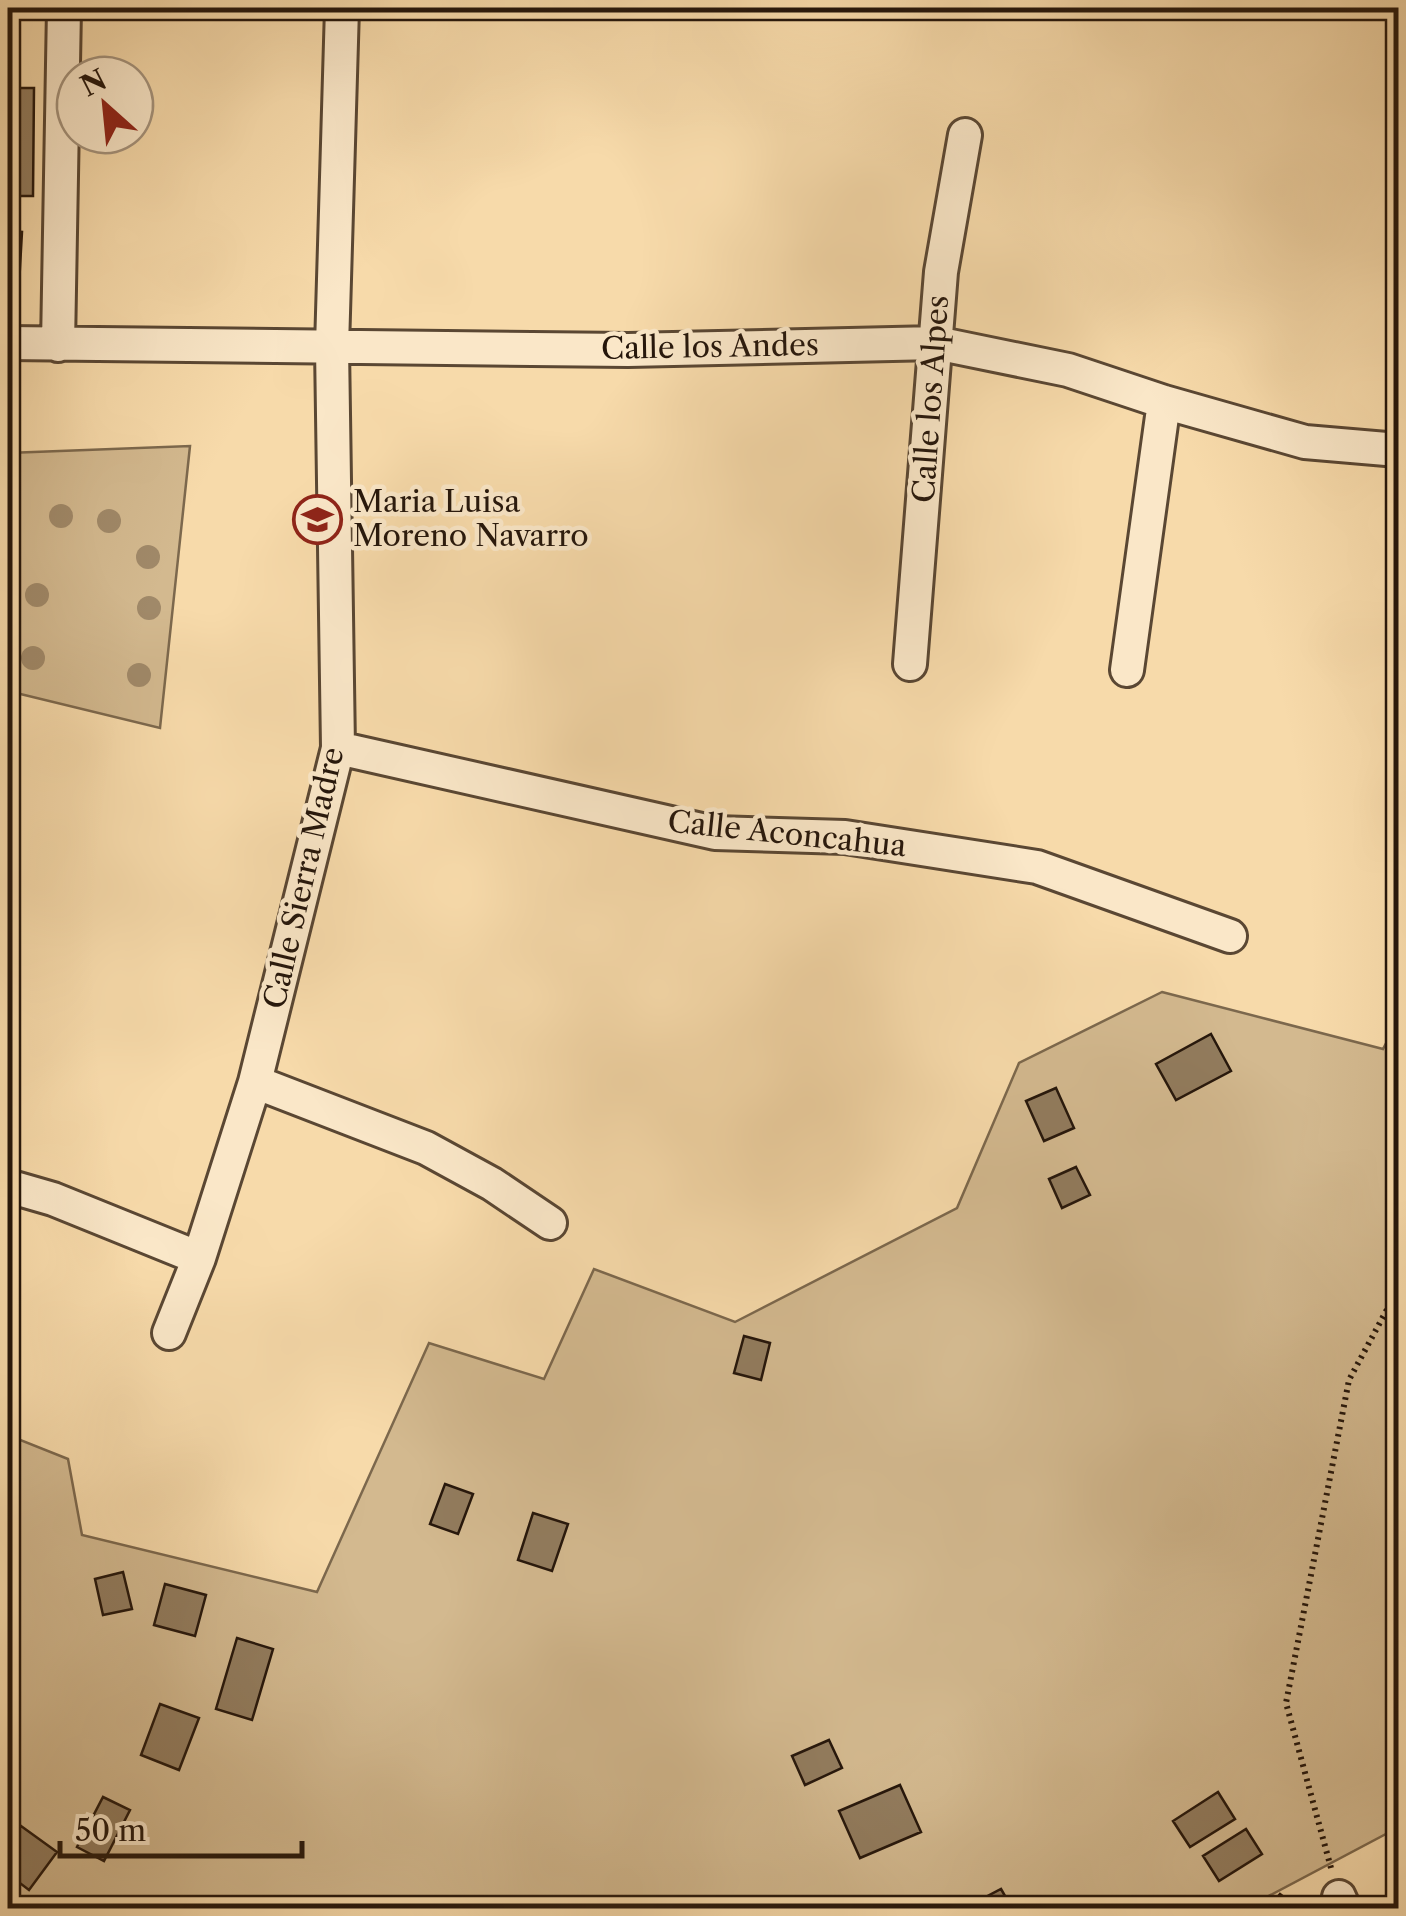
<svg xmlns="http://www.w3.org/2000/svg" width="1406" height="1916" font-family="'Libre Caslon Text',serif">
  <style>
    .green { fill: #d3b98f; stroke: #7c684d; stroke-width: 2.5 }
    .building { fill: #927c5e; stroke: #25160b; stroke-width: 2.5 }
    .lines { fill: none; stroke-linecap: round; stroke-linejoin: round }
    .street-casing { stroke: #5a4733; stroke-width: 38 }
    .path { stroke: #25160b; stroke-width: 6; stroke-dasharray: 2.5 5; stroke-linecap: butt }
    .street { stroke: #fae7c8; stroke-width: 32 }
    .tree { fill: #a08969 }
    .labels { text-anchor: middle; stroke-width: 9; stroke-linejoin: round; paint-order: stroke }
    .street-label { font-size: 30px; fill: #25160b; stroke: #fae7c8 }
    .poi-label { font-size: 30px; fill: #25160b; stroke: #fae7c8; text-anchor: start }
  </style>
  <rect width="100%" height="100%" fill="#f7daaa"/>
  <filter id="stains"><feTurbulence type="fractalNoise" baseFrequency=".002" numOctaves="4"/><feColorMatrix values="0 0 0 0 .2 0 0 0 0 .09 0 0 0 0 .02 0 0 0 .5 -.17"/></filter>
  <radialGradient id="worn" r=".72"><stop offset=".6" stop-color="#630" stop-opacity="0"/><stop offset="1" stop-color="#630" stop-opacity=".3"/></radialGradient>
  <path class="green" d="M190 446 160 728 8 691V453Z
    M1162 992 1383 1049 1398 1020V1834H1386L1246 1908H8V1435L68 1459 82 1535 317 1592 429 1343 544 1379 594 1269 735 1322 957 1208 1019 1063Z"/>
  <path class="building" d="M8 88H34L33 196H8Z
    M8 231 22 232 19 285 8 284Z
    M1211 1034 1231 1071 1176 1100 1156 1064Z
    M1056 1088 1074 1128 1044 1141 1026 1101Z
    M1076 1167 1090 1195 1062 1208 1049 1179Z
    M744 1336 770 1343 761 1380 734 1373Z
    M445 1484 473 1494 458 1534 430 1524Z
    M533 1513 568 1524 552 1571 518 1560Z
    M123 1572 132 1609 103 1615 95 1579Z
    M165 1584 206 1595 195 1636 154 1625Z
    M237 1638 273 1649 252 1720 216 1709Z
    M160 1704 199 1718 179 1770 141 1755Z
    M829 1740 842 1768 805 1785 792 1756Z
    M900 1785 921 1832 860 1858 839 1811Z
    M1218 1792 1235 1819 1190 1847 1173 1821Z
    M103 1797 130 1810 104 1861 77 1847Z
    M21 1826 57 1852 29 1890 8 1874V1844Z
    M1246 1829 1262 1854 1219 1881 1203 1856Z
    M1001 1889 1012 1908H985L980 1900Z
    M1280 1894 1298 1908H1268Z"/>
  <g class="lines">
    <defs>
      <path id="street" d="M8 343 628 350 936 343 1068 370 1164 402 1305 442 1398 450
        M58 345 64 8
        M910 664 941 272 965 135
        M1127 670 1164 402
        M338 748 715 833 845 837 1037 867 1230 936
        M255 1082 426 1148 492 1184 550 1223
        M8 1186 53 1199 199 1258
        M169 1333 199 1258 255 1082 338 748 332 347 342 8
        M1339 1897 1344 1908"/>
    </defs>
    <use href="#street" class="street-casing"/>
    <path class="path" d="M1331 1868 1286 1703 1349 1380 1398 1289"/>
    <use href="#street" class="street"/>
  </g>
  <g class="tree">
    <circle cx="61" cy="516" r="12"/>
    <circle cx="109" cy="521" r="12"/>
    <circle cx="148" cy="557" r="12"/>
    <circle cx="37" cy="595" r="12"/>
    <circle cx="149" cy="608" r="12"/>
    <circle cx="33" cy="658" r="12"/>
    <circle cx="139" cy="675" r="12"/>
  </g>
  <defs>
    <symbol id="school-ring" viewBox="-11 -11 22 22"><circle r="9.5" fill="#fae7c8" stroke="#8f2418" stroke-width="1.5"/><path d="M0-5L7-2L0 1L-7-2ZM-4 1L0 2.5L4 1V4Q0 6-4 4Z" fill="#8f2418"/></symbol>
  </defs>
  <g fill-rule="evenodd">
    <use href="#school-ring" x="290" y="492" width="55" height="55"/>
  </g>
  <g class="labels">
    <g class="street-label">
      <text transform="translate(710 347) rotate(-1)" y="10">Calle los Andes</text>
      <text transform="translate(931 399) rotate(-86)" y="10">Calle los Alpes</text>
      <text transform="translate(787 834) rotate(6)" y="10">Calle Aconcahua</text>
      <text transform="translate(304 878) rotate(-77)" y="10">Calle Sierra Madre</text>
    </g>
    <g class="poi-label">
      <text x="353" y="512">Maria Luisa<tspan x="353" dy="34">Moreno Navarro</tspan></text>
    </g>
  </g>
  <rect width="1406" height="1916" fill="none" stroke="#f7daaa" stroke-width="40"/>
  <rect x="10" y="10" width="1386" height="1896" fill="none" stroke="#25160b" stroke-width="5"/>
  <rect x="20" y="20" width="1366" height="1876" fill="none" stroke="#25160b" stroke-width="2.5"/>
  <g transform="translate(105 105) rotate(333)"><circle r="48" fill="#fae7c8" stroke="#a5937c" stroke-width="2.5"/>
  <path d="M0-8L18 38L0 25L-18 38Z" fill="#8f2418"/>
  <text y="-15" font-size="28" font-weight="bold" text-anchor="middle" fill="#25160b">N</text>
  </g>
  <path d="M60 1841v15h242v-15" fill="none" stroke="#25160b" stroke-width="5"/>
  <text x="75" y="1841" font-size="30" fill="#25160b" stroke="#fae7c8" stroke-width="8" paint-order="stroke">50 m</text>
  <rect width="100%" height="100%" filter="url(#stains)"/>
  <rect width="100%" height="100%" fill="url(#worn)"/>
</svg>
